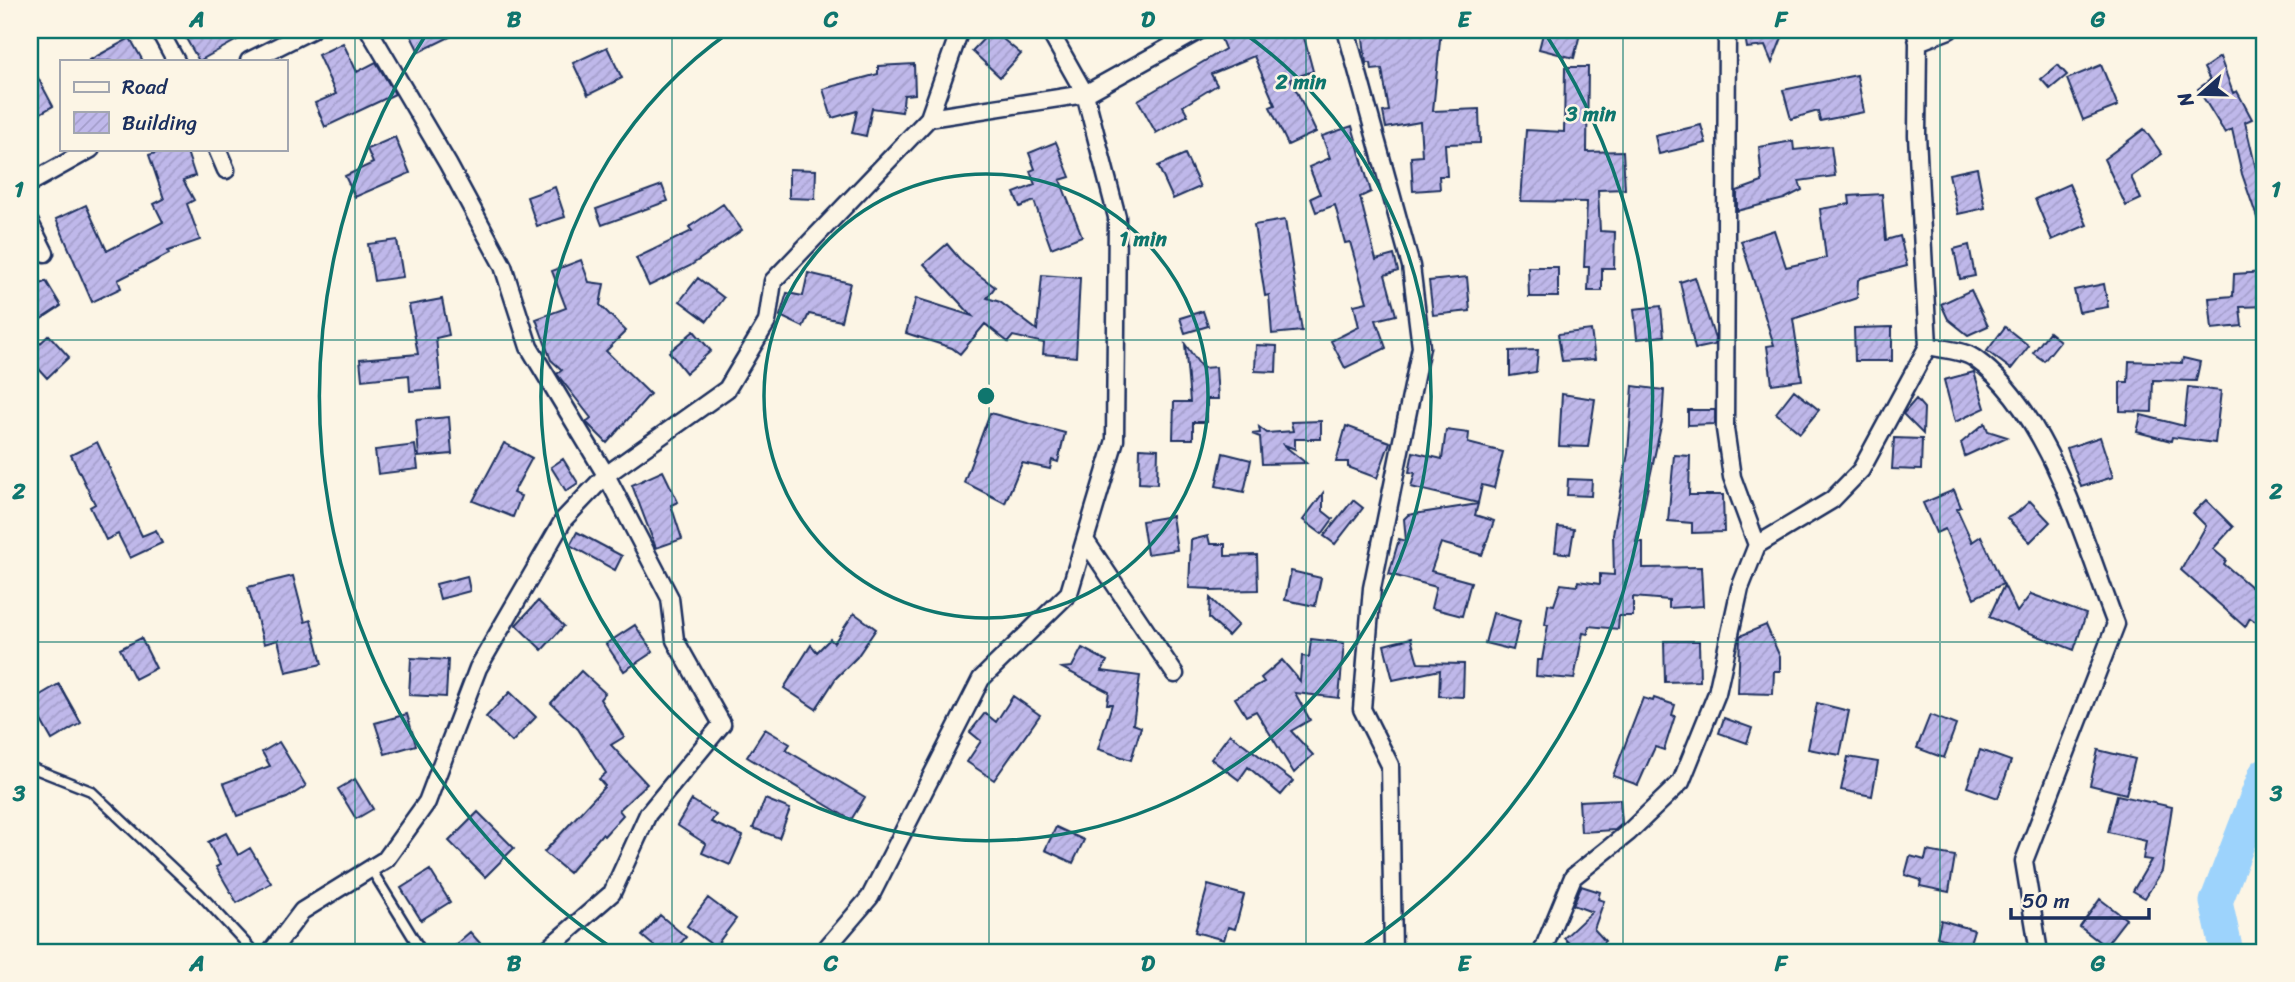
<svg xmlns="http://www.w3.org/2000/svg" width="2295" height="982" font-family="Sriracha,sans-serif">
  <style>
    .lines { fill: none; stroke-linecap: round; stroke-linejoin: round }
    .river { stroke: #9dd3fc; stroke-width: 33 }
    .building { fill: url(#building-hatch); stroke: #1b2f5e; stroke-width: 2 }
    .service-casing { stroke: #1b2f5e; stroke-width: 13 }
    .minor-casing { stroke: #1b2f5e; stroke-width: 21 }
    .service { stroke: #fcf5e5; stroke-width: 8 }
    .minor { stroke: #fcf5e5; stroke-width: 16 }
    .grid { fill: none; stroke: #0f766e; stroke-width: 2; stroke-opacity: 0.55 }
    .ring { fill: none; stroke: #0f766e; stroke-width: 3.5 }
    .centre { fill: #0f766e; stroke: #fcf5e5; stroke-width: 3.5 }
    .ring-label { font-size: 21px; text-anchor: middle; font-weight: bold; fill: #0f766e; stroke: #fcf5e5; stroke-width: 5; stroke-linejoin: round; paint-order: stroke }
    .neatline { fill: none; stroke: #0f766e; stroke-width: 2.5 }
    .grid-label { font-size: 23px; text-anchor: middle; font-weight: bold; fill: #0f766e }
  </style>
  <defs>
    <pattern id="building-hatch" width="6" height="6" patternUnits="userSpaceOnUse" patternTransform="scale(1.75)"><rect width="6" height="6" fill="#bfb8ea"/><path d="M-1 1l2-2M0 6l6-6M5 7l2-2" fill="none" stroke="#a49ecb"/></pattern>
  </defs>
  <rect width="100%" height="100%" fill="#fcf5e5"/>
  <filter id="ink" filterUnits="userSpaceOnUse"><feTurbulence type="fractalNoise" baseFrequency=".0143" numOctaves="2"/><feDisplacementMap in="SourceGraphic" scale="14" xChannelSelector="R" yChannelSelector="G"/><feConvolveMatrix kernelMatrix="1 2 1 2 8 2 1 2 1" color-interpolation-filters="sRGB"/></filter>
  <g filter="url(#ink)">
    <g class="lines">
      <path class="river" d="M2227 952 2216 902 2265 774"/>
    </g>
    <path class="building" d="M181 30H255L199 61Z
      M408 30H464L419 52Z
      M992 30 1021 54 1000 77 972 51Z
      M1244 30H1302L1313 71 1291 79 1316 132 1288 145 1270 107 1275 105 1254 56 1211 74 1217 85 1183 106 1188 115 1156 133 1138 100 1225 49 1221 39Z
      M1362 30H1441L1433 111 1479 109 1480 143 1445 144 1447 176H1439L1440 189 1413 191 1411 157 1422 156 1420 122 1386 128 1383 112 1389 111 1382 69 1372 70 1371 63H1366Z
      M1544 30H1581L1574 58 1539 49Z
      M1744 30H1785L1772 63 1765 46 1747 48Z
      M130 38 143 61H88Z
      M343 43 357 72 376 62 395 94 325 127 315 103 336 94 318 55Z
      M607 47 622 78 588 95 573 63Z
      M2220 57 2233 93 2237 91 2252 119 2245 122 2256 169 2265 165V234L2263 235 2242 174 2232 129 2225 133 2198 89 2210 80 2204 68Z
      M30 63 53 106 30 119Z
      M914 64 915 94 904 95 902 112 872 108 866 136 852 133 857 111 832 118 823 89 878 74V66Z
      M2058 65 2067 75 2050 89 2041 79Z
      M2101 65 2118 106 2083 120 2067 79Z
      M1565 67H1588L1587 152 1623 151 1625 189 1598 190 1600 231 1615 232 1614 268H1602V291H1588L1589 267H1584L1587 202 1521 201 1526 130 1564 132Z
      M1857 75 1864 112 1820 121 1818 111 1791 119 1783 90Z
      M1701 125 1706 143 1659 154 1655 136Z
      M1352 126 1371 192 1360 197 1376 260 1394 255 1398 271 1385 275 1396 315 1376 320 1386 348 1345 368 1331 341 1359 327 1354 305 1367 302 1350 242 1345 243 1335 205 1316 212 1311 198 1320 194 1309 167 1330 158 1322 136Z
      M2144 129 2162 154 2131 177 2141 199 2126 206 2104 159Z
      M395 137 410 173 355 197 345 176 373 163 367 149Z
      M1793 141 1794 150 1831 146 1835 176 1799 181 1802 190 1784 199 1737 211V191L1762 182 1759 147Z
      M1056 142 1070 177 1060 180 1082 236 1051 248 1034 201 1020 207 1014 193 1035 185 1030 171 1035 169 1029 153Z
      M169 149H186L195 176 183 180 194 200 187 204 200 240 168 251 169 254 118 280 121 288 92 302 56 219 86 205 107 251 163 222 154 204 164 199 149 155Z
      M1185 154 1200 187 1173 199 1158 166Z
      M1977 168 1985 208 1958 214 1949 174Z
      M789 169 816 170 815 199 789 198Z
      M2069 184 2087 225 2052 240 2035 199Z
      M662 185 668 201 602 225 596 209Z
      M555 187 565 217 537 226 527 197Z
      M1882 194 1886 240 1900 236 1907 266 1861 278 1858 280 1857 298 1793 319 1802 380 1772 384 1767 346 1774 345 1741 241 1774 230 1786 267 1826 258 1820 209 1850 204 1849 196Z
      M723 204 742 230 690 266 649 286 636 258 692 231 689 227Z
      M1285 220 1302 331 1272 334 1269 295 1265 296 1254 225Z
      M397 240 403 277 374 281 368 244Z
      M947 244 963 263 995 287 987 298 1000 302 1037 330 1042 275 1080 278 1076 357 1043 354 1044 343 1013 336 1008 342 985 324 960 354 952 348 906 333 916 298 972 316 924 264Z
      M1969 245 1975 276 1960 279 1954 249Z
      M581 260 589 282 604 284 600 305 626 331 606 351 650 394 607 443 586 422 591 418 557 374 562 370 551 360 536 319 566 308 552 271Z
      M1528 267H1558V297H1529Z
      M2265 272V306L2240 307 2242 326 2212 329 2209 298 2233 296 2234 274Z
      M808 273 850 283 841 321 809 314 803 327 780 316 787 293 803 296Z
      M1467 277 1470 311 1433 315 1429 281Z
      M1695 277 1715 339 1714 345 1695 349 1680 282Z
      M698 278 724 298 707 321 680 301Z
      M46 281 61 306 38 321 30 308V291Z
      M2104 284 2108 307 2079 312 2074 290Z
      M1971 290 1988 326 1968 335 1948 319 1941 304Z
      M442 299 449 335 436 338 441 389 410 391 409 375 362 380 360 359 418 354 409 305Z
      M1661 306 1664 336 1637 339 1634 309Z
      M1203 311 1208 326 1185 333 1180 318Z
      M1892 327V361H1855L1854 328Z
      M2005 327 2029 346 2011 369 1987 351Z
      M1591 330 1595 359 1562 361 1558 334Z
      M694 331 711 351 686 373 669 352Z
      M2049 332 2060 341 2044 361 2033 353Z
      M49 335 69 357 47 378 30 359V353Z
      M1185 344 1202 368 1216 367 1218 399H1207V422H1193V439H1173L1174 402H1190Z
      M1256 345 1277 346 1276 372 1255 371Z
      M1538 350 1536 372 1510 376V351Z
      M2183 358 2200 362 2196 381 2153 380 2152 412 2120 411V382H2128L2129 361 2182 363Z
      M1974 372 1985 408 1955 422 1944 380Z
      M1633 386 1664 390 1662 421 1636 542H1643V568L1701 567 1703 606 1669 608V600L1633 597V616H1619L1618 629 1589 626 1588 634 1583 633 1574 679 1536 676 1537 660H1542L1548 625H1545L1548 604 1554 605 1561 584 1577 586 1578 581 1600 584V574L1614 575 1613 534 1628 453Z
      M2188 387 2221 391 2215 443 2172 437 2171 441 2137 432 2141 415 2184 426Z
      M1794 390 1819 410 1800 433 1776 413Z
      M1562 394 1595 399 1588 447 1559 446Z
      M1916 399 1924 408 1923 434 1903 414Z
      M1688 410H1715V424L1688 425Z
      M990 413 1065 433 1058 462 1052 460 1050 469 1022 463 1005 503 964 482Z
      M449 417 452 454 419 457 416 420Z
      M1321 421V439H1295V449L1282 444 1306 463 1262 464 1260 437 1252 434 1260 433 1259 427 1267 433 1293 431 1291 422Z
      M1985 423 1988 431 2007 437 1965 456 1961 443Z
      M1346 426 1390 442 1377 478 1348 467V462H1336Z
      M1446 430 1469 433 1468 443 1503 452 1494 488 1482 485 1478 503 1411 487 1415 473 1409 472 1413 452 1442 459Z
      M2100 437 2113 477 2081 487 2067 448Z
      M1894 438 1922 439 1921 470 1892 469Z
      M97 442 142 536 156 530 162 543 130 558 118 534 106 540 90 507 95 504 71 455Z
      M504 443 532 458 513 493 521 496 513 517 473 501Z
      M415 445 418 469 378 474 375 450Z
      M1140 448 1158 449 1157 484 1139 483Z
      M1223 453 1251 460 1244 492 1216 486Z
      M1674 455 1690 456 1689 495H1723L1724 532 1692 533V523L1668 521Z
      M563 459 578 483 566 491 551 467Z
      M663 471 678 502 671 505 682 539 656 548 632 485Z
      M1568 479 1592 480 1591 496 1567 495Z
      M1954 490 1961 507 1957 509 1972 542 1981 536 2003 584 1974 598 1945 529 1936 533 1923 503Z
      M1323 493V511L1333 519 1322 534 1303 520Z
      M1353 500 1363 508 1335 544 1324 536Z
      M2206 500 2233 527 2213 549 2226 560 2224 564 2265 599V628L2250 618 2245 627 2181 570 2206 526 2193 513Z
      M2030 501 2050 522 2030 542 2007 518 2017 513Z
      M1478 504 1475 515 1494 521 1482 555 1441 543 1431 571 1471 582 1462 616 1431 608 1436 587 1389 574 1399 539 1406 541 1404 519 1408 515Z
      M1172 516 1177 550 1147 554 1142 521Z
      M1558 527 1574 529 1570 554 1555 552Z
      M577 532 622 556 615 570 570 545Z
      M1208 536 1210 544H1225V556L1257 555 1258 590 1211 591V589L1189 588 1191 540Z
      M1291 571 1321 578 1315 606 1285 600Z
      M293 576 305 622 311 620 322 664 286 672 278 640 264 644 248 587Z
      M467 576 470 591 440 599 436 584Z
      M2004 585 2017 612 2031 594 2086 614 2074 650 1989 617Z
      M1210 598 1238 625 1228 636 1209 618Z
      M538 601 564 626 542 650 516 625Z
      M854 613 876 629 857 657 836 678 816 709 784 688 811 645 817 652 830 639 834 643Z
      M1493 613 1520 621 1513 650 1485 643Z
      M635 625 653 652 624 671 606 644Z
      M1766 625 1780 657V671H1774L1773 694 1738 693 1740 636Z
      M141 638 156 668 135 679 120 649Z
      M1411 638 1418 663 1464 664 1463 697 1439 696 1440 670 1393 680 1384 645Z
      M1311 639 1344 643 1339 698 1295 693 1310 720 1291 731 1313 755 1294 773 1256 711 1246 716 1235 698 1264 682 1261 678 1282 660 1300 681 1302 656 1309 657Z
      M1664 641H1699L1700 681 1665 682Z
      M1082 648 1107 661 1102 671 1140 676 1133 724 1141 727 1131 760 1098 749 1112 704H1107L1109 692 1062 668 1072 667Z
      M411 658 448 660 446 697 409 695Z
      M581 671 605 693 600 699 624 737 611 745 647 784 619 810 623 815 604 836 602 834 569 873 544 852 605 786 599 779 606 773 578 729 551 703Z
      M59 684 81 723 52 740 30 701Z
      M510 692 536 717 512 742 486 717Z
      M1013 696 1040 715 994 780 967 762 981 741 970 732 985 713 996 722Z
      M1643 698 1653 701 1654 698 1675 705 1672 715 1675 716 1664 750 1655 747 1638 785 1613 776Z
      M1817 703 1849 711 1840 755 1808 749Z
      M407 714 416 745 385 754 375 723Z
      M1930 715 1956 725 1944 758 1917 748Z
      M1724 718 1752 728 1747 743 1719 733Z
      M765 729 790 744 786 750 865 797 851 820 747 757Z
      M1230 734 1293 781 1281 795 1248 767 1239 780 1211 759Z
      M279 742 306 786 287 798 237 816 224 783 270 766 262 752Z
      M1980 750 2011 761 1998 798 1967 787Z
      M2098 750 2135 759 2126 794 2090 785Z
      M1848 757 1878 762 1872 796 1841 790Z
      M355 779 373 809 356 819 338 789Z
      M2117 795 2172 807 2162 871 2145 898 2133 891 2151 860 2143 859 2146 841 2108 832Z
      M765 799 790 809 779 838 753 828Z
      M1620 799 1622 824 1615 830 1581 832 1579 801Z
      M692 800 716 815 711 822 743 836 730 865 702 853 706 844 677 825Z
      M478 812 514 848 485 877 449 841Z
      M1056 827 1084 840 1073 863 1045 850Z
      M226 833 238 855 250 848 271 883 237 903 216 867 220 865 208 842Z
      M1927 851 1955 856 1949 892 1920 886 1921 880 1905 875 1910 856 1925 860Z
      M430 870 450 902 421 920 401 888Z
      M1208 885 1244 895 1235 929 1228 927 1224 940 1195 932Z
      M1581 886 1600 892 1598 899 1604 901 1594 929 1605 941 1592 952H1577L1564 938 1592 912 1573 905Z
      M708 898 736 919 715 947 687 926Z
      M2100 899 2126 919 2105 946 2080 927Z
      M660 915 686 937 673 952H661L642 936Z
      M1941 920 1974 930 1969 946 1937 937Z
      M470 932 488 952H447Z"/>
    <g class="lines">
      <defs>
        <path id="service" d="M30 767 91 791 200 894 254 952
          M371 869 422 952"/>
        <path id="minor" d="M159 30 176 61
          M369 30 448 164 503 266 529 347 606 475 670 598 675 640 722 724 648 814 612 893 544 952
          M1346 30 1411 266 1421 347 1372 588 1362 709 1390 765 1393 952
          M1727 30 1725 429 1732 477 1757 545
          M1918 42 1949 30
          M249 61 311 30
          M929 118 1085 94 1200 30
          M217 149 226 170
          M30 183 91 149
          M30 223 45 253
          M1928 346C1941 349 1963 350 1974 358 2049 410 2084 542 2116 624L2024 861 2039 952
          M1085 540 1175 674
          M271 952 302 911 386 859 427 802 478 668 564 519 606 475 727 389 767 322 773 281 929 118 960 30
          M823 952 870 897 981 679 1069 593 1115 440 1117 217 1085 94 1049 30
          M1542 952 1573 877 1629 832 1681 782 1717 693 1740 588 1757 545 1832 500 1861 470 1928 346 1917 135 1918 42 1915 30"/>
      </defs>
      <use href="#service" class="service-casing"/>
      <use href="#minor" class="minor-casing"/>
      <use href="#service" class="service"/>
      <use href="#minor" class="minor"/>
    </g>
  </g>
  <path class="grid" d="M355 30V952M672 30V952M989 30V952M1306 30V952M1623 30V952M1940 30V952M30 340H2265M30 642H2265"/>
  <g class="ring">
    <circle cx="986" cy="396" r="222"/>
    <path d="M1241 31A445 445 0 1 1 731 31"/>
    <path d="M618 952A667 667 0 0 1 427 33M1545 33A667 667 0 0 1 1354 952"/>
  </g>
  <circle cx="986" cy="396" r="10" class="centre"/>
  <g class="ring-label">
    <text x="1301" y="89">2 min</text>
    <text x="1591" y="121">3 min</text>
    <text x="1143" y="246">1 min</text>
  </g>
  <rect width="2295" height="982" fill="none" stroke="#fcf5e5" stroke-width="77"/>
  <rect x="60" y="60" width="228" height="91" fill="#fcf5e5" stroke="#a2a6af" stroke-width="2"/>
  <rect x="74" y="82" width="35" height="10" fill="#fcf5e5" stroke="#a2a6af" stroke-width="2"/>
  <text x="122" y="94" font-size="21" fill="#1b2f5e">Road</text>
  <rect x="74" y="112" width="35" height="21" fill="url(#building-hatch)" stroke="#a2a6af" stroke-width="2"/>
  <text x="122" y="130" font-size="21" fill="#1b2f5e">Building</text>
  <g transform="translate(2201 94) rotate(250)" stroke="#fcf5e5" stroke-width="5" paint-order="stroke">
  <path d="M0-5L12 26L0 18L-12 26Z" fill="#1b2f5e"/>
  <text y="-10" font-size="19" font-weight="bold" text-anchor="middle" fill="#1b2f5e">N</text>
  </g>
  <path d="M2011 908v10h138v-10" fill="none" stroke="#1b2f5e" stroke-width="3.5"/>
  <text x="2022" y="908" font-size="21" fill="#1b2f5e" stroke="#fcf5e5" stroke-width="5" paint-order="stroke">50 m</text>
  <rect x="38" y="38" width="2218" height="906" class="neatline"/>
  <g class="grid-label">
    <text x="197" y="27">A</text>
    <text x="514" y="27">B</text>
    <text x="831" y="27">C</text>
    <text x="1148" y="27">D</text>
    <text x="1464" y="27">E</text>
    <text x="1781" y="27">F</text>
    <text x="2098" y="27">G</text>
    <text x="19" y="197">1</text>
    <text x="2276" y="197">1</text>
    <text x="19" y="499">2</text>
    <text x="2276" y="499">2</text>
    <text x="19" y="801">3</text>
    <text x="2276" y="801">3</text>
    <text x="197" y="971">A</text>
    <text x="514" y="971">B</text>
    <text x="831" y="971">C</text>
    <text x="1148" y="971">D</text>
    <text x="1464" y="971">E</text>
    <text x="1781" y="971">F</text>
    <text x="2098" y="971">G</text>
  </g>
</svg>
